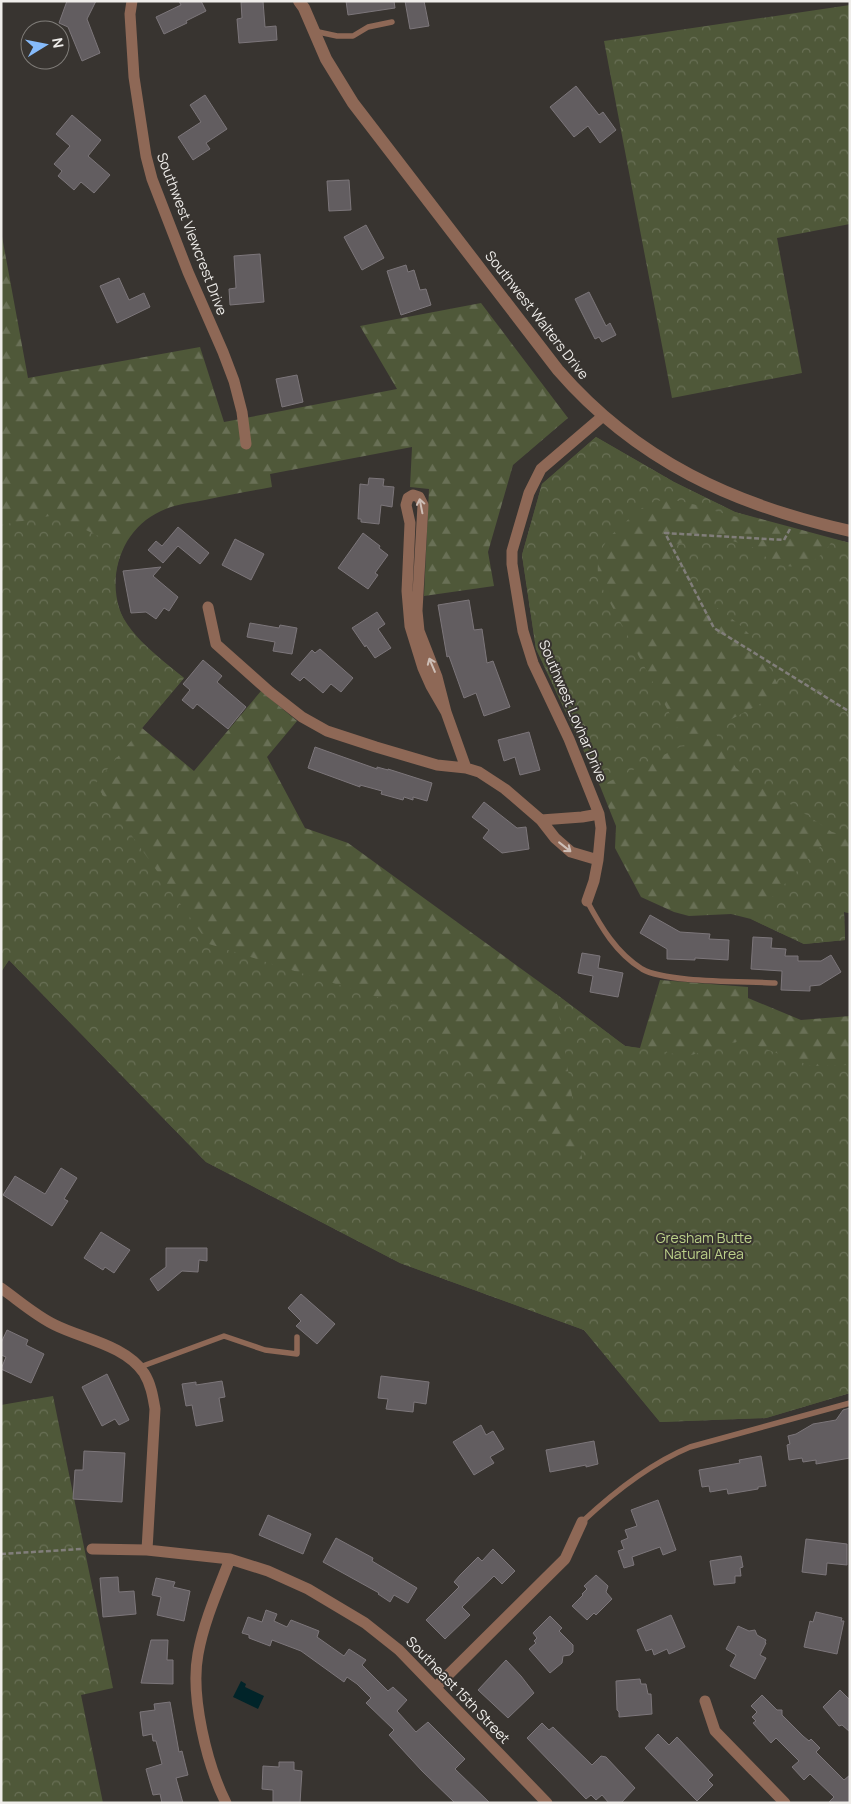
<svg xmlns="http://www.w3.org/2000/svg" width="851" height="1804" font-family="Manrope,sans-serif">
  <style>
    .forest { fill: url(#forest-firs) }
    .park { fill: url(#park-crowns) }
    .water { fill: #012429 }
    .building { fill: #625d60; stroke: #7c767a }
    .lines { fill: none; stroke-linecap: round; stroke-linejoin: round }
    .path { stroke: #817e7a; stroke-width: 2.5; stroke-dasharray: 5 2.5; stroke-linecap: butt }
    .service { stroke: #8e6856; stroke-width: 5.5 }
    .minor { stroke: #8e6856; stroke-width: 11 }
    .tertiary { stroke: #8e6856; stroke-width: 12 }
    .oneway { stroke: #cdbeb6 }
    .labels { text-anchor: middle; stroke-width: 4; stroke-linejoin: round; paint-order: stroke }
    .street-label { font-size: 14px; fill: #efedea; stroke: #383430 }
    .park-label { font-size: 14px; fill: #bcd18a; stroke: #383430 }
  </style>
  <defs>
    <pattern id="forest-firs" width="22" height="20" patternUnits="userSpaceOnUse" patternTransform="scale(1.25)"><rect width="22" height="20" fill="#4f5839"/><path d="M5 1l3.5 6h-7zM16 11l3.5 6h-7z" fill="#697056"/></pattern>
    <pattern id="park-crowns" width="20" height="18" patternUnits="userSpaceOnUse" patternTransform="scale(1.25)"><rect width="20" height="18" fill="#4f5839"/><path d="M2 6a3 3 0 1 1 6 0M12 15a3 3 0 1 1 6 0" fill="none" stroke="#697056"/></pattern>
  </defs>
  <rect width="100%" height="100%" fill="#383430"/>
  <path class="forest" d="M1 231 28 378 200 347 224 422 397 389 360 326 481 303 568 418 513 465 488 552 494 586 424 596 429 489 410 487 412 447 270 474 272 487C250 491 228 495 205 500 190 503 175 504 161 511 116 531 102 591 130 630 144 649 166 663 184 678L142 728 194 771 261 691 297 721 267 757 305 828 348 843 556 994 625 1046 640 1048 660 980 748 987V998L801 1020 850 1016V1393L766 1418 660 1422 584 1330 400 1263 206 1162 9 960 1 972Z
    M596 437 674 482 735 512 850 543V913L844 912 845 940 804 944 751 919 731 914 689 916 674 912 641 897 615 848 616 826 600 786 536 649 522 555 542 484Z"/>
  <path class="park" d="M850 5V224L777 238 802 373 672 398 604 41Z
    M596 437 674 482 735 512 752 517C746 517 739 518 733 516 709 511 675 493 651 503 638 509 628 520 618 529 600 544 594 562 600 584L686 744 600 786 581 739 536 649 522 555 542 484Z
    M55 515 123 548C96 613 140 641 184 678L95 784 209 944 406 1006 583 1165 556 994 625 1046 688 1056 742 1040 811 1066 850 1065V1393L766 1418 660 1422 584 1330 400 1263 206 1162 9 960 1 972V525Z
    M703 535C719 539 737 541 752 547 761 551 766 559 775 563 798 573 822 561 833 539L850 543V837L832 832 736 768 713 729 782 692C772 674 763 651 750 635 722 604 677 594 670 547Z
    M821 846 850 855V913L844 912 845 940 804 944 751 919Z
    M53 1396 113 1688 81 1695 103 1803H1V1405Z"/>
  <path class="water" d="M241 1681 246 1684 245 1687 264 1696 258 1709 233 1697Z"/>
  <path class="building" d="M67 1H96L87 19 100 53 82 61 68 27 59 23Z
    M179 1H201L206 11 186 21 187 23 164 34 156 17 181 5Z
    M263 1 265 27 276 26 277 40 239 43 237 19 242 18 241 2Z
    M346 1H394L395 8 348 15Z
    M405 1H424L429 26 410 29Z
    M576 86 599 115 603 112 616 130 600 143 588 126 574 137 550 107Z
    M205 95 227 129 206 143 210 149 193 160 178 137 201 122 190 105Z
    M72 115 101 140 88 156 110 175 94 193 81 182 74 190 58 176 62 171 54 164 70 146 56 134Z
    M349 180 351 210 329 211 327 181Z
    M366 225 384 258 362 270 344 237Z
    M260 254 264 302 230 305 229 289 236 288 234 256Z
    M406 265 408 272 414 270 420 290 426 289 431 305 401 315 387 271Z
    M119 278 129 300 144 293 150 307 117 323 100 286Z
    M589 292 606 326 610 323 616 335 602 342 599 337 595 339 575 299Z
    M297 375 303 402 282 407 276 379Z
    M369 478 384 479 383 486 394 487 392 507 381 505 379 524 361 522V519H358L360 484 368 485Z
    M178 527 209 553 200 564 178 546 163 563 148 550 156 541 162 546Z
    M363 533 380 546 379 548 388 555 375 573 378 575 368 589 338 568Z
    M235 539 264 554 251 580 222 565Z
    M161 567 153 576 178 597 169 611 164 608 156 619 146 612 131 613 123 571Z
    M469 600 474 630 482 629 487 663 493 661 510 707 484 716 476 693 464 698 449 656 447 657 438 605Z
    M377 612 385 624 378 629 391 648 375 658 366 645 365 647 352 628Z
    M250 623 279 628 280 625 297 628 292 654 273 651 275 642 247 637Z
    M320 649 353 678 341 692 331 684 323 693 304 677 300 681 291 674 312 650 315 653Z
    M203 660 222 676 217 682 246 707 228 729 197 704 193 709 182 700 190 690 183 684Z
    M529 732 540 770 520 775 515 757 504 761 498 740Z
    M315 747 377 769V767L388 770V769L432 783 427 801 413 797V800L404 797 403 800 381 794 382 791 360 785V787L308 768Z
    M484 802 517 828 526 827 529 849 502 853 483 838 489 830 472 817Z
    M650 915 680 932 710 934 709 939 729 940 728 960 695 958V960L667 959V949L640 933Z
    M753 937 772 938 771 948 786 949 785 956H798V961H821L831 955 841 972 820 985 810 986V991L781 990 782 971 751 969Z
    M582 953 600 956 598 968 623 973 618 997 590 992 593 976 578 973Z
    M61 1168 77 1178 64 1199 68 1201 52 1226 3 1195 15 1176 45 1194Z
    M101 1232 130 1250 114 1273 105 1267 103 1270 84 1258Z
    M166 1248H207V1261L199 1260 198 1272 182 1271 158 1291 150 1279 166 1267Z
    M301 1294 335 1324 317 1344 296 1326 301 1321 288 1308Z
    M7 1330 28 1340 26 1345 44 1354 31 1383 1 1369 6 1357 1 1355V1343Z
    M107 1374 129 1420 119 1425 115 1419 102 1426 82 1387Z
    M381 1376 429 1382 426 1404 414 1402 413 1412 386 1409 388 1399 378 1398Z
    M222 1381 225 1397 219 1398 223 1421 196 1426 192 1405 186 1406 182 1384 196 1382V1385Z
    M850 1408V1458L816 1464V1460L803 1462 802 1458 789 1460 787 1445 790 1444 788 1436 796 1434 813 1424 836 1420 843 1410Z
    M481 1425 486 1435 493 1431 504 1449 490 1457 494 1463 474 1475 453 1442Z
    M594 1441 598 1464 586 1467V1465L550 1472 546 1450Z
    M84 1451 125 1453 122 1502 73 1499 75 1470H83Z
    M761 1456 766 1486 758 1487V1489L728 1494 727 1489 710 1492 709 1486 702 1487 699 1470 740 1463 739 1460Z
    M658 1500 676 1550 663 1555 660 1547 632 1557 634 1565 624 1568 618 1551 624 1549 621 1541 628 1538 625 1530 637 1526 631 1510Z
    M268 1515 311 1534 303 1554 259 1535Z
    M336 1538 373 1558 372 1561 417 1588 408 1603 394 1595 390 1602 378 1594 379 1593 323 1562Z
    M806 1539 847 1544V1565L827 1563 826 1575 802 1572Z
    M493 1549 515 1571 502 1584 494 1576 462 1607 470 1615 445 1639 426 1620 459 1587 454 1582 460 1575 478 1557 482 1561Z
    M741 1556 743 1567 740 1568 741 1576H735V1583L714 1585 710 1561Z
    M596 1575 608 1586 606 1592 612 1599 596 1615 594 1613 587 1620 572 1606 583 1595 582 1594 587 1589 584 1586Z
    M118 1577 119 1592 134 1591 136 1614 103 1617 100 1578Z
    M156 1578 175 1582 173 1587 190 1591 184 1621 157 1615 161 1597 152 1595Z
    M266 1610 277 1614 274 1621 287 1627 291 1620 319 1631 317 1637 344 1656 349 1649 366 1660 362 1665 388 1691 393 1687 407 1700 397 1711 416 1732 428 1722 465 1759 455 1769 490 1803H455L422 1771 389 1735 394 1730 366 1703 371 1698 357 1684 347 1677 344 1682 301 1651 272 1640 270 1646 249 1638V1635L242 1633 248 1617 262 1622Z
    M816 1612 842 1618 841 1621H844L837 1654 804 1647 810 1621 813 1622Z
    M671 1615 685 1647 669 1654 667 1649 654 1655 652 1649 646 1651 637 1630Z
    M550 1616 562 1628 559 1631 573 1645V1652L570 1655 563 1656 562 1663 550 1673 529 1649 536 1643 534 1641 537 1638 533 1633Z
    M738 1626 749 1631 755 1630 757 1635 766 1640 765 1642 766 1643 760 1655 766 1658 755 1679 730 1666 736 1655 726 1649Z
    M151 1640H168L167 1660H173V1684L141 1683Z
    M506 1660 521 1676 534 1693 508 1718 478 1690Z
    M640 1679 641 1684H646L648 1694H651L652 1714 619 1717V1712L617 1710 616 1681Z
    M840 1690 850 1700V1732L842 1725 839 1726 823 1707Z
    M762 1695 777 1710H782V1715L803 1736 809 1741 811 1739 820 1748 816 1752 844 1780 850 1775V1803H828L834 1797 810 1774 804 1780 792 1767 799 1761 776 1738 771 1743 753 1723 756 1721 752 1717 757 1712 751 1706Z
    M170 1702 179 1752 182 1751 188 1775 176 1778 183 1803H162L160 1794 153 1795 146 1769 162 1764 156 1741H153L152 1734 143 1736 140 1712 155 1710 154 1704Z
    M542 1723 549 1730 553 1727 592 1765 601 1756 606 1757 635 1788 621 1803H609L602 1795 596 1800 591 1795 586 1799 527 1738Z
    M658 1734 669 1745 677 1737 713 1775 708 1780 713 1785 697 1801 645 1748Z
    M279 1762H294V1770L302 1771 300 1803H273V1790L262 1789 263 1766 279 1767Z"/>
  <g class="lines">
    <path class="path" d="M790 529 784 540 665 533 714 628 850 712
      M1 1554 81 1549"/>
    <path class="service" d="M314 31 337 36H353L368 27 392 22
      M587 901C601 927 616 953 642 969 666 983 745 981 775 983
      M140 1367 224 1336 265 1350 297 1354V1337
      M582 1522C614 1492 649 1464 690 1447L850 1403"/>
    <path class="minor" d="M132 1 130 14 134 77 146 156 152 179 188 272 223 352 234 381 242 412 246 444
      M208 607 216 644 270 692 302 717 327 731 376 747 437 765 466 768 479 772 505 789 541 820 555 838 571 852 598 860
      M446 712 431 686 423 668 410 626 407 591 410 523 406 505 408 498 413 495 419 497 423 505 417 611 419 631 437 677 446 712 466 768
      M541 820 582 817 599 814
      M587 901 594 881 598 860 601 828 599 814 569 739 533 663 523 631 512 564V551L529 493 541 469 603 416
      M1 1288C18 1300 36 1316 55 1325 83 1339 125 1345 144 1373 151 1384 153 1397 155 1409L147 1550
      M92 1549 147 1550 230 1559 268 1571 308 1589 365 1623 399 1650 547 1803
      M436 1687 565 1559 582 1522
      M705 1701 715 1731 785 1803
      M226 1803C207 1765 190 1696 198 1654 204 1621 218 1590 230 1559"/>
    <path class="tertiary" d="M299 1 304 8 326 59 353 103 558 370C637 461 734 505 850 531"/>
  </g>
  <defs><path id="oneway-shaft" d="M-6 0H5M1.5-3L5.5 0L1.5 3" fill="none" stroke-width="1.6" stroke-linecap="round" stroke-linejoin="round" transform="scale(1.25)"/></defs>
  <g class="oneway">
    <use href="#oneway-shaft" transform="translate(421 506) rotate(-101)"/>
    <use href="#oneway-shaft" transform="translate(432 665) rotate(-113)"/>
    <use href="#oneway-shaft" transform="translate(565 847) rotate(38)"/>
  </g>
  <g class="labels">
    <g class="street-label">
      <text transform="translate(192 234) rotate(69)" y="5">Southwest Viewcrest Drive</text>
      <text transform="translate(537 315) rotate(52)" y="5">Southwest Walters Drive</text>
      <text transform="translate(573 711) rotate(67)" y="5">Southwest Lovhar Drive</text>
      <text transform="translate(458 1690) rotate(46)" y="5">Southeast 15th Street</text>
    </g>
    <g class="park-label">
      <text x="704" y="1243">Gresham Butte<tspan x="704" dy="16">Natural Area</tspan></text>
    </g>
  </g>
  <rect width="851" height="1804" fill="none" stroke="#efedea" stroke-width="5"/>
  <g transform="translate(45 45) rotate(80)"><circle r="24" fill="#383430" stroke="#817e7a"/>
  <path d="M0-4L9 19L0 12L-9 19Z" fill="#86bbfb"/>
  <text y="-8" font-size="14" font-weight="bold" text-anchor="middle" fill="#efedea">N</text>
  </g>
</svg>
